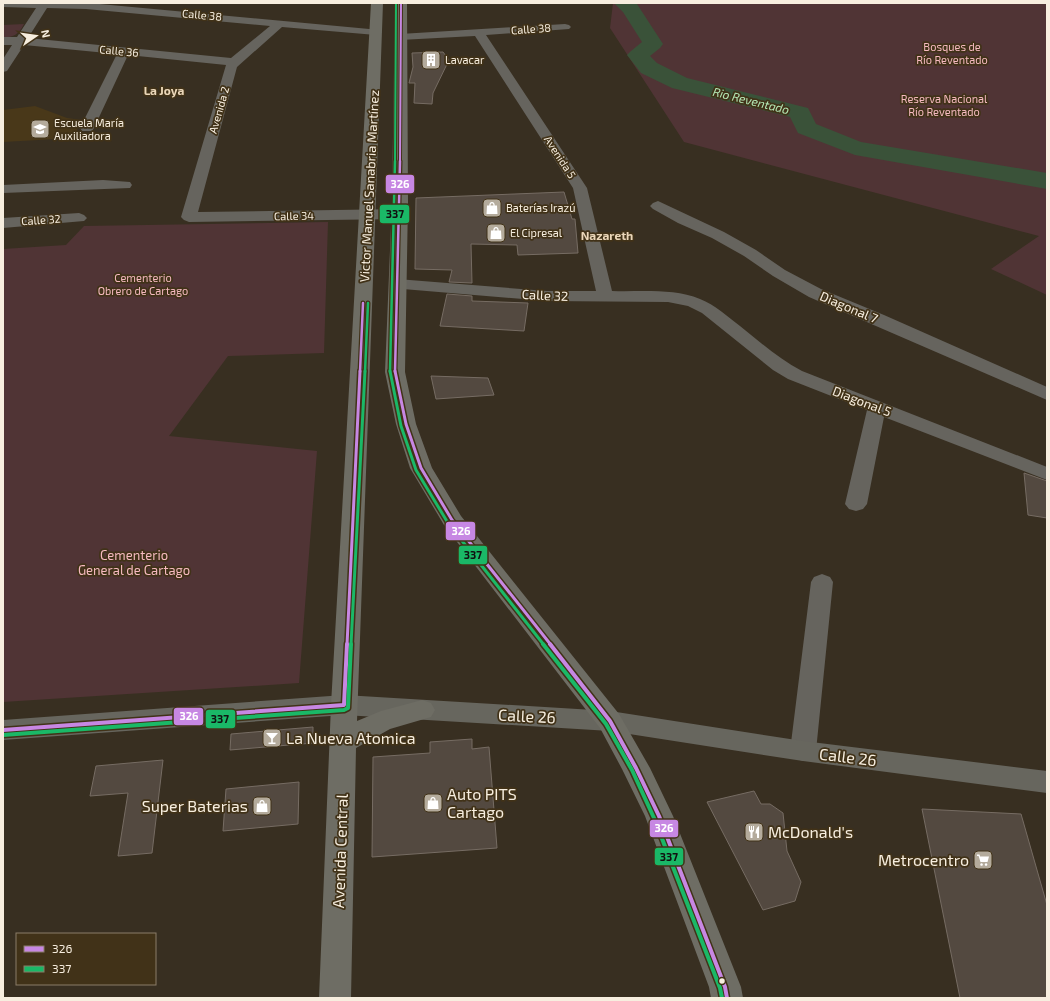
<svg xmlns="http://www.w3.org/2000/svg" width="1050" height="1001" font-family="'Exo 2',sans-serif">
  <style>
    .built { fill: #493819 }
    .green { fill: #503435 }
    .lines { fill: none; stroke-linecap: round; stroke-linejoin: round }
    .river { fill: #3a5239; fill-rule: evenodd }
    .building { fill: #534940; stroke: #766c63 }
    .minor { fill: #66645e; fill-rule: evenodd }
    .secondary { fill: #67665e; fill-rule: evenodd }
    .primary { fill: #6e6d64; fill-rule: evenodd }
    .bus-1-far3-casing { stroke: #413218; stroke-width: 4 }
    .bus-1-far2-casing { stroke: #413218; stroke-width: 5 }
    .bus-1-far1-casing { stroke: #413218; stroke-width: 6 }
    .bus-1-casing { stroke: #413218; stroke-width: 7 }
    .bus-2-far3-casing { stroke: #413218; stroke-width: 4 }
    .bus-2-far2-casing { stroke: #413218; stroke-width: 5 }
    .bus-2-far1-casing { stroke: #413218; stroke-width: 6 }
    .bus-2-casing { stroke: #413218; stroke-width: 7 }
    .bus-1-far3 { stroke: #c787e3; stroke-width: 2 }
    .bus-1-far2 { stroke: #c787e3; stroke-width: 2.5 }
    .bus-1-far1 { stroke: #c787e3; stroke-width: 3 }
    .bus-1 { stroke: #c787e3; stroke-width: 4 }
    .bus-2-far3 { stroke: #1ab867; stroke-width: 2 }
    .bus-2-far2 { stroke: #1ab867; stroke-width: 2.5 }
    .bus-2-far1 { stroke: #1ab867; stroke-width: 3 }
    .bus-2 { stroke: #1ab867; stroke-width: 4 }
    .bus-dot { fill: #f7eedf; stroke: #413218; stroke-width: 1.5 }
    .labels { text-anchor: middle; stroke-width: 3.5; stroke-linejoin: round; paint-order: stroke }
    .far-street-label { font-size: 11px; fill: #f7eedf; stroke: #413218 }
    .far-park-label { font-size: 11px; fill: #f6bac0; stroke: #413218 }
    .far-poi-label { font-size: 11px; fill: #f7eedf; stroke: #413218; text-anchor: start }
    .far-neighbourhood-label { font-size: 12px; font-weight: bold; fill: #ebd7b9; stroke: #413218 }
    .far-water-label { font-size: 12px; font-style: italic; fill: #b4e8b5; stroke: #413218 }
    .street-label { font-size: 13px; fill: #f7eedf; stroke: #413218 }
    .park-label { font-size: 13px; fill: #f6bac0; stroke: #413218 }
    .near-street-label { font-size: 16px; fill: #f7eedf; stroke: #413218 }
    .near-poi-label { font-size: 16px; fill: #f7eedf; stroke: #413218; text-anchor: start }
    .line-badge { stroke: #413218; stroke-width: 1.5 }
    .badge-label { font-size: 11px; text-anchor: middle; font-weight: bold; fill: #fff }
    .pale-badge-label { font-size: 11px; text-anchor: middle; font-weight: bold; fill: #111 }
  </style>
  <rect width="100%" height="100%" fill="#382f21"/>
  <path class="built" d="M35 106 67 118 81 120 74 138 3 142V110Z"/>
  <path class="green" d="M613 3H1047V295L991 269 1039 236 684 142 610 28Z
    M24 24C19 34 14 37 3 38V25Z
    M328 222 324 353 228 356 169 436 317 451 299 683 3 702V249L66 245 84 226Z"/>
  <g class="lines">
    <path class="river" d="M614 3 637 4 663 44 660 48 650 56 657 63 687 78 808 108 816 124 861 142 1047 173V189L855 155 798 133 790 117 672 88 641 73 627 55 631 51 642 42 623 12Z"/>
  </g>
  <path class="building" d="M443 52 449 60 433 93 432 104 414 103 415 83H409L413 67 412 53Z
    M564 192 572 219H575L578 253 518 255 517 245 471 244 472 283 449 282 452 270 415 269 416 198Z
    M447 294 472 296V301L528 303 524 331 440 326Z
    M431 376 488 378 494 395 436 399Z
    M1024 473 1047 481V518L1028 515Z
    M313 727V743L230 750 231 734Z
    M472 739V749L489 747 497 848 372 857 373 757 430 753V742Z
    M163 760 152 853 118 856 128 793 90 796 96 766Z
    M299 782 298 824 223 831 226 789Z
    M754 791 761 804H770L783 813 787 851 801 882 795 901 763 910 707 802Z
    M922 809 1021 814 1047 905V998H960Z"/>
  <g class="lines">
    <path class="minor" d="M3 3H89L380 30 382 32 380 34 376 35 282 27 237 67 198 212 400 209 405 211 408 214 405 217 400 219 189 222 184 220 181 217 226 65 128 55 94 128 92 131H82L80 128 117 54 24 45 7 71 3 72V59L12 45H3V37H17L36 8 3 7ZM47 8 86 9 270 26 231 58 28 38Z
      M565 24 569 25 571 27 569 29 486 35 587 188 612 291C641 292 673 288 700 299 715 305 727 316 740 326 760 342 779 359 802 371L1047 467V480L884 417 867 504 863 509 856 511 849 509 845 504 867 410 788 379 773 370 702 313 688 306 668 302 547 301 391 288 389 284 391 280 397 279 547 291H596L573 188 475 36 400 40 396 39 394 37 396 35 400 34Z
      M103 180 130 182 132 185 130 188 3 193V185Z
      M658 201 724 232 756 250 785 270 821 289 884 315 1047 387V400L809 297 773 276 744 256 712 238 678 223 653 209 650 206 653 203Z
      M79 213 84 215 87 218 84 221 3 228V218Z
      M822 574 830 577 833 582 816 751 812 758 803 761 794 758 790 751 811 582 814 577Z"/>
    <path class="secondary" d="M344 695 610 711 803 741 1047 771V793L803 761 610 731 344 715 3 740V720Z"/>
    <path class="primary" d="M371 3H383L357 721 381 711 411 703 422 700 431 703 435 710 431 717 390 729 356 748 351 998H319L331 705Z
      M395 3H407L408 202 405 372 416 424 432 468 461 516 619 714 650 768 673 816 741 987 743 998H711L709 987 645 816 622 769 600 728 444 525 410 468 396 424 385 372 392 202Z"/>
    <defs>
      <path id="bus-1-far3" d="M400 162 401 3"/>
      <path id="bus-1-far2" d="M360 372 363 303
        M395 372 400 161"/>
      <path id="bus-1-far1" d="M395 371 406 424 421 468 452 520 551 645
        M347 645 360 371"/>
      <path id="bus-1" d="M550 644 610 721 636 768 659 816 725 987 727 998
        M3 730 344 705 347 644"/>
      <path id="bus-2-far3" d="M395 162 396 3"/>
      <path id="bus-2-far2" d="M365 372 368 303
        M390 372 395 161"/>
      <path id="bus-2-far1" d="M390 371 401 426 416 470 448 523 544 645
        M351 645 365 371"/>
      <path id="bus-2" d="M543 644 606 724 632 770 654 818 720 988 722 998
        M3 735 344 710 348 708 351 644"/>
    </defs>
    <use href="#bus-1-far3" class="bus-1-far3-casing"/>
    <use href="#bus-1-far2" class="bus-1-far2-casing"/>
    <use href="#bus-1-far1" class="bus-1-far1-casing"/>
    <use href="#bus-1" class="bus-1-casing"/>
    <use href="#bus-2-far3" class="bus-2-far3-casing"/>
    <use href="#bus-2-far2" class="bus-2-far2-casing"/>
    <use href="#bus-2-far1" class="bus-2-far1-casing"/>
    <use href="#bus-2" class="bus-2-casing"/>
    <use href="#bus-1-far3" class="bus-1-far3"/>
    <use href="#bus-1-far2" class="bus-1-far2"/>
    <use href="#bus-1-far1" class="bus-1-far1"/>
    <use href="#bus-1" class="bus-1"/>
    <use href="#bus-2-far3" class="bus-2-far3"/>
    <use href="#bus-2-far2" class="bus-2-far2"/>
    <use href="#bus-2-far1" class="bus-2-far1"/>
    <use href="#bus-2" class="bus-2"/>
  </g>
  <defs>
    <symbol id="building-square" viewBox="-11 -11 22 22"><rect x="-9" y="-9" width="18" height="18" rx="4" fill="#b4ab9c" stroke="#413218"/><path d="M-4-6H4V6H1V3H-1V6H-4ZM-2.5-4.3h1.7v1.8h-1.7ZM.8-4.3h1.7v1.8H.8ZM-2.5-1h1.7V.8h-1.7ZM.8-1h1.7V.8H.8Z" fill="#fff"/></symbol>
    <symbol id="school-square" viewBox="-11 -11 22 22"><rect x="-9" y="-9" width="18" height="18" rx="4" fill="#b4ab9c" stroke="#413218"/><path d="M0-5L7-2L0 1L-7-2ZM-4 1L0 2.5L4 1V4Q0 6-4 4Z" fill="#fff"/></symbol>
    <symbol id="shop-square" viewBox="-11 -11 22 22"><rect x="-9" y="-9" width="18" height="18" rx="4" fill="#b4ab9c" stroke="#413218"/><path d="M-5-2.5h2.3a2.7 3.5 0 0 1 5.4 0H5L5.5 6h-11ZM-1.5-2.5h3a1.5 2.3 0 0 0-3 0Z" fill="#fff"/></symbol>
    <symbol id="bar-square" viewBox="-11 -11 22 22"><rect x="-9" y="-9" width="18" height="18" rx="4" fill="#b4ab9c" stroke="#413218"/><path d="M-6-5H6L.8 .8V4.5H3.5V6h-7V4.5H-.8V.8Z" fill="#fff"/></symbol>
    <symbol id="restaurant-square" viewBox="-11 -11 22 22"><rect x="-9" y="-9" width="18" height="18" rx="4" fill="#b4ab9c" stroke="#413218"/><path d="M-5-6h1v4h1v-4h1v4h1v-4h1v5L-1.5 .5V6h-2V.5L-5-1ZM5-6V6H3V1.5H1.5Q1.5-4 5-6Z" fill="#fff"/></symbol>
    <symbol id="supermarket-square" viewBox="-11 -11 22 22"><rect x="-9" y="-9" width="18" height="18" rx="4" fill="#b4ab9c" stroke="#413218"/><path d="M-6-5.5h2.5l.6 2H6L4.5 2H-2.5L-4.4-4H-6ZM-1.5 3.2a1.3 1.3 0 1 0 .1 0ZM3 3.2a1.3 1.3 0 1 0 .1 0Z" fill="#fff"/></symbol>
  </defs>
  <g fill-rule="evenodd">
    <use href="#building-square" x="420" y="49" width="22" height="22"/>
    <use href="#school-square" x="29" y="118" width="22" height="22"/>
    <use href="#shop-square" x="481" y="197" width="22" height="22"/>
    <use href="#shop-square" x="485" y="222" width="22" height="22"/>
    <use href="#bar-square" x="261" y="727" width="22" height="22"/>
    <use href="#shop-square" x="422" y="792" width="22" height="22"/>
    <use href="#shop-square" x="251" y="795" width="22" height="22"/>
    <use href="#restaurant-square" x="743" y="821" width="22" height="22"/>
    <use href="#supermarket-square" x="972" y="849" width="22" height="22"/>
  </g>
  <circle class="bus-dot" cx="722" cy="981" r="3.5"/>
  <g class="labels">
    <g class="far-street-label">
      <text transform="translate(202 15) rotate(5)" y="4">Calle 38</text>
      <text transform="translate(531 29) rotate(-4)" y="4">Calle 38</text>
      <text transform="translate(119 51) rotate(5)" y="4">Calle 36</text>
      <text transform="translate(219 110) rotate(-74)" y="4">Avenida 2</text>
      <text transform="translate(560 157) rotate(57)" y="4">Avenida 5</text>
      <text transform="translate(294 216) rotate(-1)" y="4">Calle 34</text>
      <text transform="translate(41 220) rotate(-4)" y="4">Calle 32</text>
    </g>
    <g class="far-park-label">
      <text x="952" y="51">Bosques de<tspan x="952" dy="13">Río Reventado</tspan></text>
      <text x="944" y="103">Reserva Nacional<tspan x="944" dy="13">Río Reventado</tspan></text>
      <text x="143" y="282">Cementerio<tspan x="143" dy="13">Obrero de Cartago</tspan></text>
    </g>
    <g class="far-poi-label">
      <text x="445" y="64">Lavacar</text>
      <text x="54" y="127">Escuela María<tspan x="54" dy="13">Auxiliadora</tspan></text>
      <text x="506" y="212">Baterías Irazú</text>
      <text x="510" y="237">El Cipresal</text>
    </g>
    <g class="far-neighbourhood-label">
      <text x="164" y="95">La Joya</text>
      <text x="607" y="240">Nazareth</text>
    </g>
    <g class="far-water-label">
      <text transform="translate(751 101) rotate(14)" y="4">Rio Reventado</text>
    </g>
    <g class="street-label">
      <text transform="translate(369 186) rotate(-87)" y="5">Victor Manuel Sanabria Martínez</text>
      <text transform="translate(545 295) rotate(3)" y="5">Calle 32</text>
      <text transform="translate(849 307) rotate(23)" y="5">Diagonal 7</text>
      <text transform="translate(862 401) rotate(21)" y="5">Diagonal 5</text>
    </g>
    <g class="park-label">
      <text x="134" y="560">Cementerio<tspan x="134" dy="15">General de Cartago</tspan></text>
    </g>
    <g class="near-street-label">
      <text transform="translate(527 716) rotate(3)" y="6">Calle 26</text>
      <text transform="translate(848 757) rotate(7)" y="6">Calle 26</text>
      <text transform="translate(340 851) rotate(-88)" y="6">Avenida Central</text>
    </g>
    <g class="near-poi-label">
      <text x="286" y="744">La Nueva Atomica</text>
      <text x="447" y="800">Auto PITS<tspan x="447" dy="18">Cartago</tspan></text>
      <text x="248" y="812" text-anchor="end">Super Baterias</text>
      <text x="768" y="838">McDonald's</text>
      <text x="969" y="866" text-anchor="end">Metrocentro</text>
    </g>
  </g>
  <g class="line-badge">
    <rect x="385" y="174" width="30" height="20" rx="4" fill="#c787e3"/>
    <rect x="379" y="204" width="31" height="20" rx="4" fill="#1ab867"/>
    <rect x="445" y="521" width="31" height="20" rx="4" fill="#c787e3"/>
    <rect x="458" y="545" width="30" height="20" rx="4" fill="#1ab867"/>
    <rect x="173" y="707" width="31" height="19" rx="4" fill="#c787e3"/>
    <rect x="205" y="709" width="31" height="20" rx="4" fill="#1ab867"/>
    <rect x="649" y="819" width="30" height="19" rx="4" fill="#c787e3"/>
    <rect x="654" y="847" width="30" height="19" rx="4" fill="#1ab867"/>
  </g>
  <g class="badge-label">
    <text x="400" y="188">326</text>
    <text x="461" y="535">326</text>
    <text x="189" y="720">326</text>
    <text x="664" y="832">326</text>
  </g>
  <g class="pale-badge-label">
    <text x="395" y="218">337</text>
    <text x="473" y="559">337</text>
    <text x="220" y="723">337</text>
    <text x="669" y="861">337</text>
  </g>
  <rect width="1050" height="1001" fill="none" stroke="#f7eedf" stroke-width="8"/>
  <rect x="16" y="933" width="140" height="52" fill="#413218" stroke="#8a7d68"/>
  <rect x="24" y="946" width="20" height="6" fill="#c787e3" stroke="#8a7d68"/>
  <text x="52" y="953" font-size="12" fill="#f7eedf">326</text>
  <rect x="24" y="966" width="20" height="6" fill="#1ab867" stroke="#8a7d68"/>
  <text x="52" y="973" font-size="12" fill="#f7eedf">337</text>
  <g transform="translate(36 36) rotate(77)" stroke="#413218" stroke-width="3" paint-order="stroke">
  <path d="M0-3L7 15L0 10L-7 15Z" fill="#f7eedf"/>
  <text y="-6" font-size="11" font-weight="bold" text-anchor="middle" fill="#f7eedf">N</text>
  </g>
</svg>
